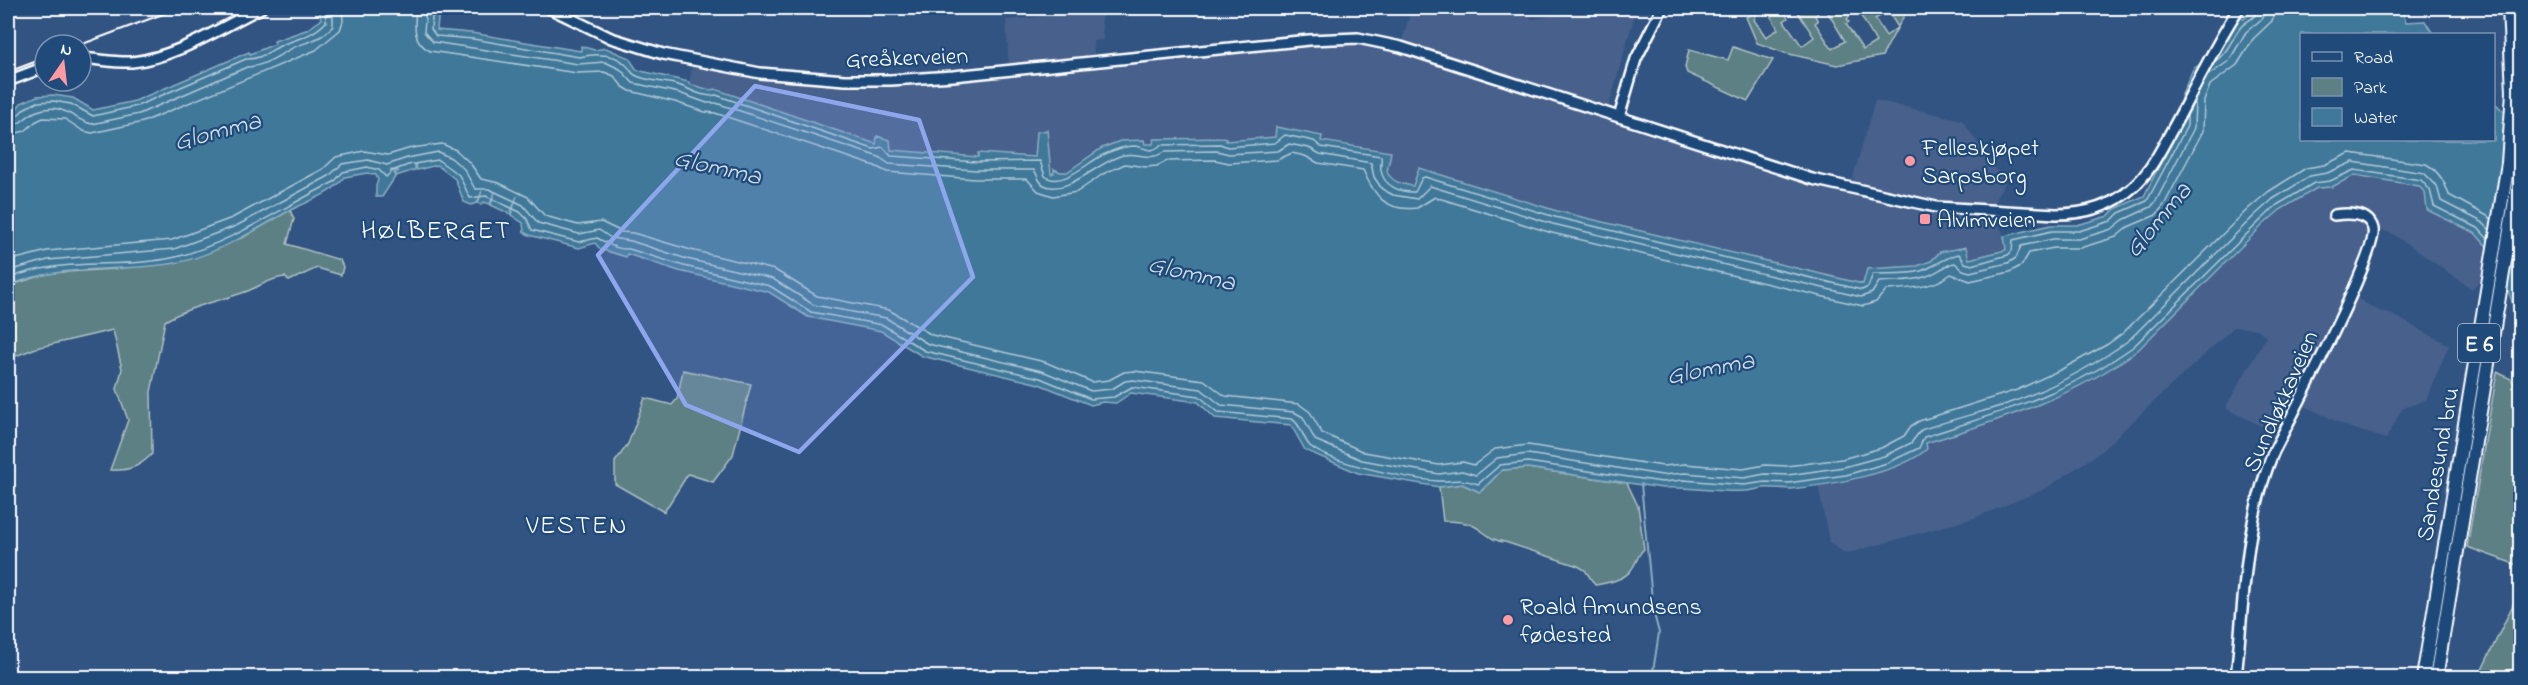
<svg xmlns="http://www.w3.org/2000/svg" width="2528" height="685" font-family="'Indie Flower',sans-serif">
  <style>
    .built { fill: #46608c }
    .green { fill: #5d8085; stroke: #aec0c2; stroke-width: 1.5 }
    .water { fill: #3f789a; stroke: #8caec2; stroke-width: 1.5 }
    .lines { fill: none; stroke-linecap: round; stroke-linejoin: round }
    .shore { stroke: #b2c9d7; stroke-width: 1.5 }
    .stream { stroke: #8caec2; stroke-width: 2 }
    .secondary-casing { stroke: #fff; stroke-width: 14 }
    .highway-casing { stroke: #fff; stroke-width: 16 }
    .secondary { stroke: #1f4a7a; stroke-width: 9 }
    .highway { stroke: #1f4a7a; stroke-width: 12 }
    .rail { stroke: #fff; stroke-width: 2 }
    .marked { fill: #8ea6ec; fill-opacity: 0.2; stroke: #8ea6ec; stroke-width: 4.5; stroke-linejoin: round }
    .poi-dot { fill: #ff9aa2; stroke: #1f4a7a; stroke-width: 2 }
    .labels { text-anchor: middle; stroke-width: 4.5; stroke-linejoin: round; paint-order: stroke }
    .shield { fill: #1f4a7a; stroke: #bcc9d7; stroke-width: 1.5 }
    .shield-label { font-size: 22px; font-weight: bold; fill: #fff }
    .street-label { font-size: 24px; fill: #fff; stroke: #1f4a7a }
    .poi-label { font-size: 24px; fill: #fff; stroke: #1f4a7a; text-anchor: start }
    .water-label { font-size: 26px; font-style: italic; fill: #cfdde6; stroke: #1f4a7a }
    .neighbourhood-label { font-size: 26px; letter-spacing: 1.5px; fill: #fff; stroke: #1f4a7a }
  </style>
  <rect width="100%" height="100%" fill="#325482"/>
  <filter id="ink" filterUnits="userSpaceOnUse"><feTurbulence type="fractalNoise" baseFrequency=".0167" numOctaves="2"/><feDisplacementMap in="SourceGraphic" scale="12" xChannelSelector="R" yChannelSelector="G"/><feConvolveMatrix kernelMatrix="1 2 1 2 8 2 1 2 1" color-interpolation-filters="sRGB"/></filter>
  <g filter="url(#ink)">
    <path class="built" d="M1412 8H1521L1532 19 1594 8H1630L1636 10 1607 113 1850 188 1875 100 1962 120 2005 183 1996 198 1993 210 2004 236 2006 250 1969 259 1967 247 1917 266 1867 269 1863 284 1557 211 1419 168 1413 187 1397 182 1391 178 1387 172 1391 152 1321 141 1322 136 1276 128V137L1226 141 1225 138 1154 139 1153 144H1145L1074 166 1067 172 1050 174 1048 155 1037 133 1036 157 979 153V157L891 150 890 140 877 136V144L716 89 710 90 689 84 693 61 845 80 1009 70 1006 20 1101 11 1103 40 1093 41 1095 62 1325 39 1400 47Z
      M2355 175 2419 186 2425 193 2428 210 2475 233 2498 259 2472 289 2393 234 2374 228 2351 295 2381 312H2387L2449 345 2426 400 2402 409 2386 439 2348 427 2298 403 2281 436 2225 408 2266 337 2258 329 2234 327 2099 453 2045 489 1974 518 1845 554 1829 542 1818 485 1847 481 1922 453 1925 443 2025 411 2120 363 2138 350 2280 210 2317 188 2332 187Z"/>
    <path class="green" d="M1766 8H1786L1785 13 1788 18 1784 21 1802 46 1814 37 1795 8 1817 10 1818 13 1815 16 1818 21 1815 23 1832 49 1845 41 1827 11 1851 14 1847 19 1849 22 1846 24 1863 50 1876 42 1860 14 1879 11 1882 15 1875 19 1886 36 1898 27 1887 10 1901 8 1906 12 1882 56 1837 65 1785 53 1757 43 1746 17 1758 11 1754 20 1766 37 1778 29Z
      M1733 47 1773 60 1748 101 1687 73 1685 67 1689 50 1728 60Z
      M290 210 294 219 287 244 340 260 343 267 341 275 317 268 289 281 285 277C270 278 259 287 245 292 217 302 190 306 165 321L151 392 152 454C139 467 129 471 110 470L128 420 117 389 122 369 113 330 36 348 8 359V286L50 273 114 269 242 238Z
      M683 370 751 384 733 455 713 482 688 474 664 512 615 484V462L628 444 645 398 672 405 677 399Z
      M2497 372 2511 379 2520 391V668L2479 676 2520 590V566L2467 547Z
      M1528 468 1627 483 1638 506 1644 549C1637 555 1637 563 1631 570 1624 580 1607 583 1595 585L1585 570 1578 566 1505 542C1488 540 1487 532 1472 525 1463 521 1453 521 1443 521L1439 487 1462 484 1480 492 1502 470Z"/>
    <path class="water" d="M319 8H439L437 30 471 33 581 51V46L594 50 606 48 629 58 637 70 689 82V84L710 90 715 89 876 144 877 136 890 140 891 150 978 157V153L1035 157 1037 132 1047 130 1051 174 1054 173V169L1060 172H1067L1102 148 1120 141 1144 140 1145 144H1153L1154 139 1226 138V141L1275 137 1276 127 1322 136 1321 141 1391 152 1387 172C1393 183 1402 184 1413 186L1419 168 1557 211 1863 284 1867 269 1917 266 1931 261 1940 252 1966 247 1969 259 2006 250 2004 236 2051 225H2077L2108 216 2115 209 2144 196 2181 123V97L2193 69 2220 51 2239 17 2244 19 2255 8H2401L2406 22 2425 21 2433 34H2302V140H2494V102L2502 110 2520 118V339L2515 329 2517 317 2498 259 2475 233 2427 210 2425 193 2419 186 2355 175 2332 187 2317 188 2280 210 2263 225 2138 350C2075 397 2000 420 1926 443L1927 449C1899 474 1828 485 1791 489 1782 489 1772 487 1763 488 1757 489 1751 491 1745 491 1717 493 1690 486 1662 488L1528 468 1502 470 1480 492 1462 484 1439 487 1358 473 1305 450 1291 425 1215 418 1198 402 1131 393 1116 403 1103 402 1091 405 1039 384 922 356 881 331 808 317 769 292 679 271 627 254 626 257 600 249 595 243 579 248 529 235 524 232 523 223 511 215 517 196 510 214 491 205 495 192 490 204 484 202 481 205 478 203 482 191 477 203 471 205 464 202 455 179 437 165 417 170 415 164V170L396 176V172L399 171 390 170 394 172 395 177 382 197H376V186L378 180 376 175 367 173 345 177C331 195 307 201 287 212 252 231 215 256 175 263 119 273 60 263 8 286V114L15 111 21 103 37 96 53 95 73 98 93 110 135 101 249 52 250 54 275 44 274 41 306 30 321 20Z"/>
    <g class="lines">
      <path class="shore" d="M416 8C415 25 411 41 430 51L577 73 604 72 614 76 622 86 630 91 675 102 705 112 715 113 875 166 887 172 975 179H1027L1038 191 1053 196 1077 192 1103 174 1125 164 1146 167 1157 166 1167 161 1215 160 1229 163 1277 160 1292 153 1305 156 1318 163 1363 170C1374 195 1385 212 1417 208L1435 197 1552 233 1863 306 1876 302 1886 290C1909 288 1932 289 1951 274L1970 281 2010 272 2022 265 2029 253 2054 248H2080L2116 237 2128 227 2156 215 2164 205 2203 131 2204 101 2210 85 2237 65 2253 39 2272 21 2275 8
        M426 8 424 32 433 42 578 64 605 62 620 69 633 83 679 93 707 103H716L879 157 889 164 976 170H1034C1038 175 1038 182 1044 185 1067 197 1101 159 1124 155 1139 152 1149 162 1164 152L1217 151 1229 154 1278 151 1289 144 1309 148 1320 154 1371 163 1374 177 1382 189 1393 195 1417 199 1430 186 1553 224 1861 297 1872 293 1879 282C1894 280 1910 282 1924 277 1936 274 1944 265 1955 263L1963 270 1970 272 2008 263 2016 258 2021 246 2053 239H2079L2112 229 2123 220 2151 207 2156 201 2194 128 2195 100
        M433 8 431 29 436 36 473 39 579 57C593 54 615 52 626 65 630 68 631 73 635 75 648 82 667 81 681 86 692 90 703 98 716 95L873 149 883 147 891 156 977 162 1040 161 1045 176C1061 189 1088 162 1103 155 1113 150 1124 146 1135 146 1147 147 1148 155 1161 145L1220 144 1228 147 1275 143 1285 135 1314 141 1321 147 1381 156C1382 161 1380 165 1381 170 1383 186 1401 193 1415 192L1422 178 1425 177 1555 217 1862 290 1868 287 1873 274C1888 273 1906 275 1921 271 1936 266 1943 258 1959 254L1965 263 1972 265 2008 255 2012 251 2013 240 2052 231H2079L2111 221 2119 213 2147 201 2187 126V114
        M2214 62C2228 53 2231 40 2240 28 2246 20 2257 19 2258 8
        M2207 76 2229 61 2246 32 2263 18 2266 8
        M8 119 17 116 25 108 38 102 53 101 71 104 93 116 137 106 246 59C261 60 272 49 284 44 300 38 314 35 326 22L325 8
        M8 126C21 126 26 115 37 111 64 101 72 120 92 124L139 114 247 67C261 67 275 58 287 51 303 41 319 43 333 26V8
        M8 135 25 131 35 122 43 118 65 119 83 131 92 133 143 122 316 50 340 30 343 21 342 8
        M8 261 47 251 172 240 232 218 323 169 336 157 364 151 388 155 411 148 442 144 456 150 470 163 481 179 499 183 528 197 545 216 578 225 601 222 622 232 633 233 691 250 775 270 817 296 889 310 932 335 1045 362 1092 382 1109 380 1124 372 1134 371 1204 380 1225 396 1299 404 1310 412 1322 433 1364 452 1439 465 1463 462 1474 465 1495 449 1528 445 1663 466 1685 464 1743 469 1765 465 1787 466 1842 459 1881 448 1904 436 1911 426 1919 421 2017 390 2062 369 2108 344 2123 333 2249 208 2268 192 2306 168 2324 165 2350 153 2426 164C2439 171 2445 182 2449 195L2491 218
        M8 271 48 260 174 249 236 226 329 176 342 164 368 160 387 165 407 158 438 152 451 158 464 169 475 189H489L523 205 538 223 579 234 599 230 611 238 631 241 687 259 773 279 814 305 886 318 928 344 1042 371 1091 391 1112 389 1125 381 1133 380 1201 389 1221 405 1294 412 1303 417 1315 440 1362 460 1439 474 1462 471 1476 475 1497 458 1528 454 1662 475 1685 473 1744 478 1765 474 1788 475 1844 467 1884 456 1911 443 1921 430C1947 421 1974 414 2001 406 2045 391 2091 368 2129 340L2255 215 2273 199 2310 176 2327 173 2353 162 2424 173 2437 186 2441 201 2482 222 2489 229
        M8 279C61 256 120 270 176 257 231 243 283 207 334 182L343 172 367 167 379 170 386 177 392 171 408 165 438 160 459 175 470 198 486 196 520 212 527 219 532 230 579 242 597 238C608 243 615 250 629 249L684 266 770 286 811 312 883 325 925 351 1040 378 1091 399 1114 397 1132 387 1199 396 1218 412 1292 419C1302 425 1302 438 1310 446 1329 463 1410 479 1438 481 1457 482 1457 477 1478 484L1500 465 1528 462 1662 482 1684 480 1744 485 1765 482 1788 483 1846 475 1887 463 1919 448 1924 437C1998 413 2070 393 2134 346L2260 221 2277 205 2314 183 2330 181 2354 170 2421 180 2430 190 2434 206 2478 228 2488 239"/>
      <path class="stream" d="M1641 484 1653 610 1659 633 1652 678"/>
      <defs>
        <path id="secondary" d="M549 8 611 38 663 54 760 73 845 80H891L953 76 1309 40 1358 38 1401 47 1812 179 1936 207 2056 214C2085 214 2111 207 2132 188 2151 172 2161 149 2173 128 2195 88 2214 46 2239 8
          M81 58C98 59 115 63 132 62 178 57 221 27 261 8
          M8 81 45 67
          M1619 117 1636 59 1662 8
          M2236 678C2244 602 2244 524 2273 453 2289 421 2379 251 2373 229 2369 212 2348 213 2334 215"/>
        <path id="highway" d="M2423 678 2508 163 2513 92 2509 8
          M2436 678 2520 170"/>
      </defs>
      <use href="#secondary" class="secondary-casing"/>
      <use href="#highway" class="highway-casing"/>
      <use href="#secondary" class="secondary"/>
      <use href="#highway" class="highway"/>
      <path class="rail" d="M80 45 179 8
        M8 72 45 58"/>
    </g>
  </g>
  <path class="marked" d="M755 86 919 120 973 277 799 452 686 405 598 255Z"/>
  <g class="poi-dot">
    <circle cx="1910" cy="161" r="6"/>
    <rect x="1919" y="213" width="12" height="12" rx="3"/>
    <circle cx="1508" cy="620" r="6"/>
  </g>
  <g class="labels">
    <rect class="shield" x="2458" y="324" width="42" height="38" rx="4.5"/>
    <g class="shield-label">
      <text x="2479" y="351">E 6</text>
    </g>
    <g class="street-label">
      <text transform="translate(907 57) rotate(-2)" y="8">Greåkerveien</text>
      <text transform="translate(2280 401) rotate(-66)" y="8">Sundløkkaveien</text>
      <text transform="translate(2437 464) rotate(-80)" y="8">Sandesund bru</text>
    </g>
    <g class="poi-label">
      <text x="1922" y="155">Felleskjøpet<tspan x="1922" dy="28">Sarpsborg</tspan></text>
      <text x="1937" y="227">Alvimveien</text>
      <text x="1520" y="614">Roald Amundsens<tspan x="1520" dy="28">fødested</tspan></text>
    </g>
    <g class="water-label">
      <text transform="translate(217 130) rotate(-15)" y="9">Glomma</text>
      <text transform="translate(718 166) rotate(13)" y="9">Glomma</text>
      <text transform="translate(2157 219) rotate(-50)" y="9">Glomma</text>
      <text transform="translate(1192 272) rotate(13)" y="9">Glomma</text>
      <text transform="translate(1710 367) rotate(-11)" y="9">Glomma</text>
    </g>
    <g class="neighbourhood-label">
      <text x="436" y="238">HØLBERGET</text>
      <text x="577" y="533">VESTEN</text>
    </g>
  </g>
  <rect width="2528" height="685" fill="none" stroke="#1f4a7a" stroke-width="30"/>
  <rect x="15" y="15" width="2498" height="655" fill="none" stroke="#fff" stroke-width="2" filter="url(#ink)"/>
  <rect x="2300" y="33" width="195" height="108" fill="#1f4a7a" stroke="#7992af" stroke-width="1.5"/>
  <rect x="2312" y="52" width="30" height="9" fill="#1f4a7a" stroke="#7992af" stroke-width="1.5"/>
  <text x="2354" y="63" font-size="18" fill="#ffffff">Road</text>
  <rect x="2312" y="78" width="30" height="18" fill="#5d8085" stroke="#7992af" stroke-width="1.5"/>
  <text x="2354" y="93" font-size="18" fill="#ffffff">Park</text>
  <rect x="2312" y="108" width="30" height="18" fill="#3f789a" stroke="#7992af" stroke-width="1.5"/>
  <text x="2354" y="123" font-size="18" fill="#ffffff">Water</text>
  <g transform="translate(63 63) rotate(14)"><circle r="28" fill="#1f4a7a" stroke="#7992af" stroke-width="1.5"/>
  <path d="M0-4.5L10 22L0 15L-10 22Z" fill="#ff9aa2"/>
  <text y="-9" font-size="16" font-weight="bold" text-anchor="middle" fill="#ffffff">N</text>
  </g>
</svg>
